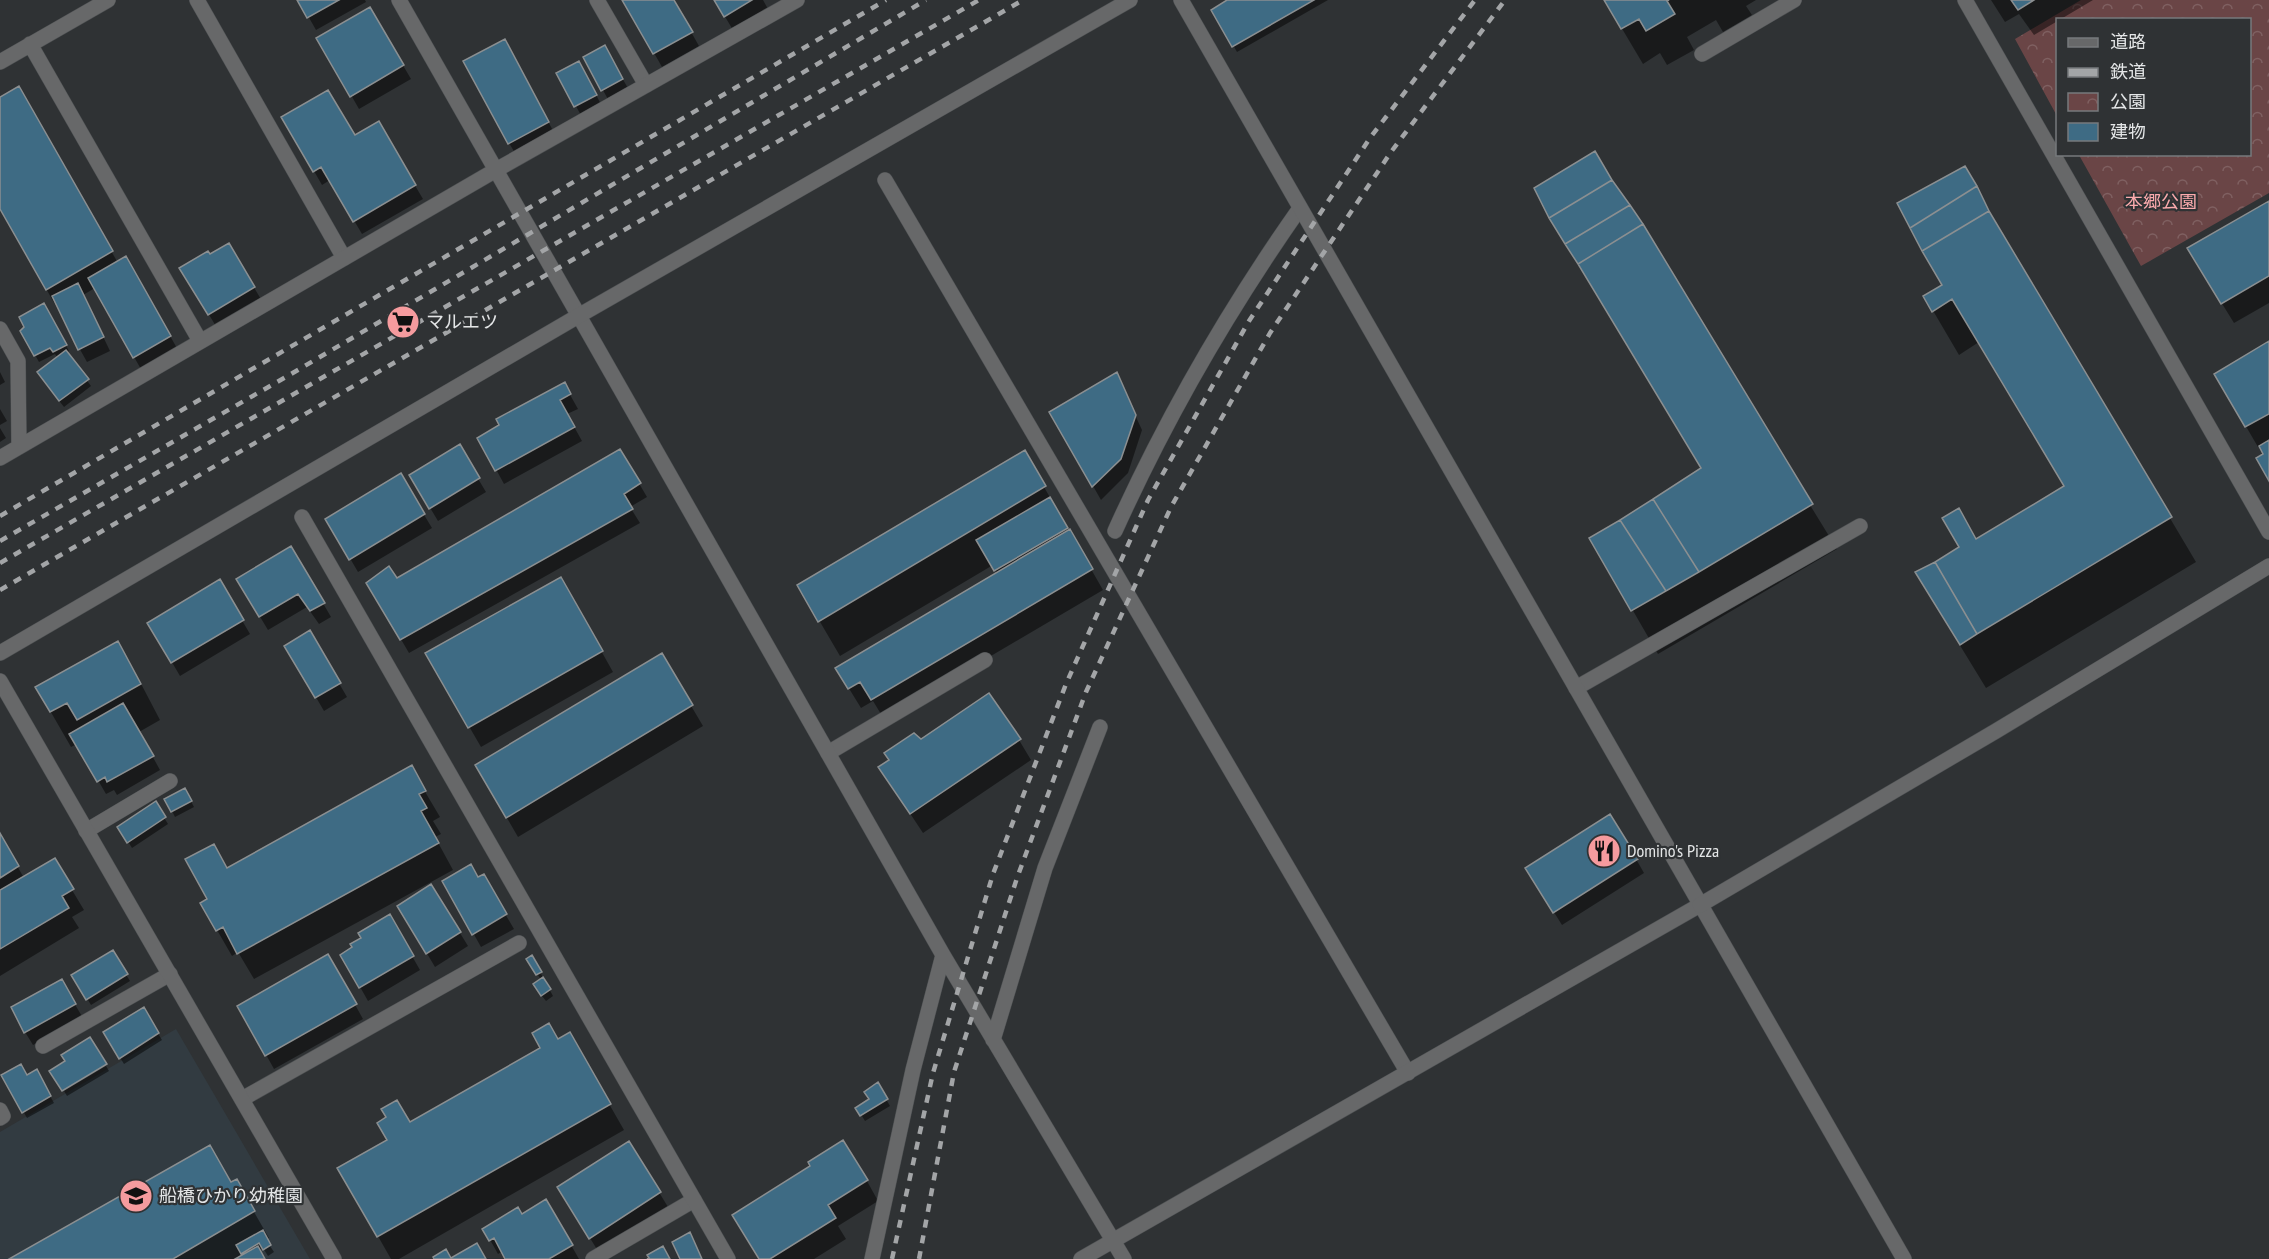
<svg xmlns="http://www.w3.org/2000/svg" width="2269" height="1259" font-family="'PT Sans Narrow','Noto Sans JP',sans-serif">
  <style>
    .built { fill: #323b41 }
    .park { fill: url(#park-crowns) }
    .shadow { fill: #0007 }
    .building { fill: #3e6b84; stroke: #8b8f91; stroke-width: 1.5 }
    .lines { fill: none; stroke-linecap: round; stroke-linejoin: round }
    .service-casing { stroke: #4c4f51; stroke-width: 16 }
    .minor-casing { stroke: #4c4f51; stroke-width: 16 }
    .tertiary-casing { stroke: #4c4f51; stroke-width: 16 }
    .service { stroke: #676869; stroke-width: 15 }
    .minor { stroke: #676869; stroke-width: 15 }
    .tertiary { stroke: #676869; stroke-width: 15 }
    .rail { stroke: #a3a5a7; stroke-width: 4.5; stroke-dasharray: 8 8; stroke-linecap: butt }
    .labels { text-anchor: middle; stroke-width: 4.5; stroke-linejoin: round; paint-order: stroke }
    .park-label { font-size: 18px; fill: #faaaad; stroke: #2f3234 }
    .poi-label { font-size: 18px; fill: #e4e6e7; stroke: #2f3234; text-anchor: start }
  </style>
  <defs>
    <pattern id="park-crowns" width="20" height="18" patternUnits="userSpaceOnUse" patternTransform="scale(1.5)"><rect width="20" height="18" fill="#6a4546"/><path d="M2 6a3 3 0 1 1 6 0M12 15a3 3 0 1 1 6 0" fill="none" stroke="#7f6061"/></pattern>
  </defs>
  <rect width="100%" height="100%" fill="#2f3234"/>
  <path class="built" d="M176 1029 310 1259H0V1132Z"/>
  <path class="park" d="M2081 0H2269V193L2141 266 2079 155 2250 154V20H2058L2057 116 2015 39Z"/>
  <path class="shadow" d="M299 0H365L366 2 316 30Z
    M624 0H673L699 46 662 67Z
    M715 0H763L768 9 733 30Z
    M1230 0H1328L1237 52 1213 10Z
    M1605 0H1756L1746 6 1752 15 1723 32 1716 20 1687 37 1694 50 1667 65 1660 53 1643 64Z
    M1991 0H2093L2034 35 2019 14 2005 22Z
    M370 9 411 79 359 109 319 39Z
    M585 58 616 67 634 99 614 110Z
    M516 61 559 142 521 163 509 143Z
    M558 74 590 83 607 116 587 126Z
    M18 88 118 263 126 258 178 350 142 371 95 288 83 295 110 351 87 362 0 206V99Z
    M283 117 354 137 378 123 423 199 362 234 330 180 322 185Z
    M1965 168 2009 247 2196 562 1986 688 1942 616 1976 541 2065 487 1979 342 1959 355 1925 297 1944 286Z
    M1611 181 1837 549 1658 654 1591 538 1702 470 1550 218Z
    M2269 203V303L2234 323 2200 268Z
    M229 245 262 301 217 328 181 268 210 256Z
    M44 305 69 351 67 353 91 386 64 407 42 379 58 358 55 354 39 362 22 332Z
    M2269 343V478L2265 454 2260 445 2258 447 2216 375Z
    M0 372 5 382 0 385Z
    M1116 374 1142 430 1128 473 1101 500 1051 412Z
    M564 384 578 409 567 414 582 441 504 484 479 438Z
    M0 409 7 421 0 425Z
    M0 428 6 438 0 442Z
    M459 447 486 492 438 521 411 476Z
    M620 451 647 497 630 507 640 523 409 653 368 583 396 580Z
    M1024 452 1103 590 884 719 873 701 861 708 837 669 997 574 993 565 840 656 799 586Z
    M400 475 432 528 358 572 327 519Z
    M291 548 331 617 319 624 307 607 268 630 238 580Z
    M219 581 250 634 180 676 149 623Z
    M572 599 613 672 481 747 427 654Z
    M309 632 347 697 324 711 286 646Z
    M661 655 703 726 518 837 477 766Z
    M138 678 160 720 139 732 160 770 117 795 114 790 106 794 77 744 71 747 37 688Z
    M1019 740 1031 760 923 833 880 768 921 741Z
    M411 768 440 817 433 821 441 834 435 837 453 870 254 979 238 952 232 956 217 930 209 900 227 869Z
    M185 790 194 807 175 817 166 799Z
    M155 803 168 824 132 848 119 827Z
    M0 836 24 878 54 860 84 910 72 917 79 928 0 976Z
    M1636 859 1644 873 1562 925 1535 882Z
    M483 876 514 929 481 947 444 881 478 879Z
    M431 886 468 946 435 967 407 920Z
    M389 916 420 970 368 1001 342 955 354 948Z
    M112 952 130 981 91 1005 73 975Z
    M328 956 363 1019 274 1069 239 1006Z
    M532 957 553 996 546 1001 538 991 541 980 528 959Z
    M61 981 83 1018 33 1045 25 1032Z
    M143 1009 162 1040 124 1064 105 1033Z
    M569 1034 624 1130 399 1259H391L339 1168 389 1140 388 1118 409 1124Z
    M106 1066 109 1071 67 1096 64 1091Z
    M36 1071 54 1103 27 1118 3 1076H26Z
    M878 1085 890 1106 865 1121 857 1108 871 1100Z
    M629 1143 668 1207 598 1251 567 1201Z
    M812 1167 867 1181 878 1201 838 1226 846 1239 814 1259H760Z
    M236 1181 269 1238 266 1240 274 1252 268 1256 263 1248 259 1251 263 1259H12Z
    M546 1201 579 1259H507L503 1251 498 1254 484 1229 521 1216Z"/>
  <path class="building" d="M297 0H339L307 18Z
    M622 0H674L693 32 653 54Z
    M714 0H752L724 17Z
    M1227 0H1314L1232 47 1211 10Z
    M1604 0H1669L1667 1 1675 14 1646 31 1639 19 1621 29Z
    M2011 0H2034L2018 10Z
    M370 7 404 65 350 97 316 38Z
    M505 39 549 122 508 144 463 61Z
    M605 45 623 79 601 91 583 57Z
    M579 61 597 95 574 107 556 73Z
    M19 86 113 251 46 290 0 209V97Z
    M328 90 355 135 379 121 416 185 353 222 321 167 313 172 281 117Z
    M1595 151 1612 180 1549 218 1534 188Z
    M1965 166 1977 186 1910 228 1897 203Z
    M1612 180 1630 205 1565 244 1549 218Z
    M1977 186 1989 211 1922 251 1910 228Z
    M2269 201V276L2221 304 2187 248Z
    M1630 205 1643 224 1578 264 1565 244Z
    M1989 211 2172 517 1977 634 1935 562 1959 547 1942 518 1959 508 1976 539 2064 486 1952 299 1932 312 1923 296 1942 285 1922 251Z
    M1643 224 1813 504 1699 572 1653 499 1701 468 1578 264Z
    M229 243 255 287 208 315 179 268 208 251 210 254Z
    M126 256 171 336 133 358 88 278Z
    M78 283 104 337 78 350 52 296Z
    M44 303 67 345 53 352 50 348 34 356 20 331 24 327 19 317Z
    M2269 341V414L2245 427 2214 374Z
    M66 350 89 379 59 401 37 372Z
    M1117 372 1136 415 1121 459 1092 487 1049 412Z
    M565 382 571 394 560 400 575 427 495 471 477 438 499 425 496 419Z
    M2269 440V481L2256 458 2263 454 2259 446Z
    M460 444 480 478 429 509 409 475Z
    M620 449 641 483 624 494 633 509 400 640 366 583 389 566 397 578Z
    M1025 450 1046 486 818 622 797 585Z
    M401 473 425 514 349 560 325 519Z
    M1050 497 1068 528 994 571 976 540Z
    M1653 499 1699 572 1666 591 1620 520Z
    M1620 520 1666 591 1631 611 1589 538Z
    M1070 529 1093 569 871 700 860 682 848 689 835 668Z
    M291 546 325 603 310 611 298 594 259 617 236 579Z
    M1935 562 1977 634 1960 645 1915 572Z
    M561 577 603 651 468 728 425 653Z
    M220 579 244 620 171 663 147 623Z
    M310 630 341 683 315 698 284 646Z
    M118 641 141 684 77 720 67 703 50 712 35 687Z
    M662 653 693 705 506 818 475 765Z
    M989 693 1021 739 910 814 878 767 889 760 884 753 914 733 921 739Z
    M123 703 154 756 107 782 105 777 97 782 69 734Z
    M412 765 426 791 419 794 427 808 421 811 439 843 237 954 223 927 216 931 200 903 207 899 185 859 214 844 227 868Z
    M185 788 192 801 171 812 164 799Z
    M156 801 166 817 127 843 117 827Z
    M1610 814 1638 859 1553 913 1525 868Z
    M0 833 19 866 0 878Z
    M55 858 74 889 62 896 69 908 0 949V890Z
    M471 864 478 877 484 874 507 914 472 935 442 881Z
    M431 884 461 932 426 954 397 906Z
    M390 914 414 956 359 988 340 955 352 947 350 944 361 938 358 933Z
    M113 950 128 974 86 1000 71 975Z
    M328 954 357 1004 265 1056 237 1006Z
    M532 955 542 972 536 975 526 959Z
    M543 977 551 989 541 996 533 984Z
    M62 979 76 1004 24 1033 11 1007Z
    M144 1007 159 1033 119 1059 103 1032Z
    M549 1023 558 1039 570 1032 611 1104 377 1237 337 1168 387 1140 377 1123 386 1117 381 1109 397 1100 410 1122 540 1048 532 1033Z
    M90 1037 107 1064 62 1091 49 1071 65 1061 61 1055Z
    M21 1064 27 1075 37 1069 51 1096 22 1113 1 1075Z
    M878 1082 888 1099 860 1116 855 1108 869 1099 864 1092Z
    M843 1140 868 1180 828 1205 836 1218 770 1259H759L732 1215 810 1166 808 1162Z
    M629 1141 661 1192 589 1239 557 1187Z
    M210 1145 231 1182 237 1179 255 1211 173 1259H9Z
    M546 1199 573 1245 549 1259H505L494 1238 489 1241 482 1229 518 1207 522 1214Z
    M263 1230 271 1245 263 1250 259 1243 241 1254 236 1245Z
    M690 1232 702 1259H680L672 1242Z
    M477 1243 486 1259H434L433 1257 446 1249 451 1258Z
    M258 1246 265 1259H235Z
    M663 1246 670 1259H647L649 1258 647 1255Z"/>
  <g class="lines">
    <defs>
      <path id="service" d="M197 0 344 258
        M597 0 646 85
        M885 180 1408 1073
        M1115 531C1166 418 1229 309 1300 208
        M1576 688 1860 526
        M828 753 985 660
        M86 831 170 781
        M43 1046 170 974
        M242 1099 519 943
        M0 1110 3 1116 0 1118
        M593 1259 694 1200"/>
      <path id="minor" d="M399 0 943 955 1124 1259
        M1181 0 1904 1259
        M1965 0 2269 532
        M30 44 200 341
        M1702 54 1794 0
        M0 62 108 0
        M0 329 18 361 19 447
        M0 458 496 170 797 0
        M302 517 728 1259
        M0 681 334 1259
        M993 1040 1045 868 1100 727
        M872 1259 913 1070 943 955
        M1081 1259 1700 905"/>
      <path id="tertiary" d="M0 653 580 315 1130 0
        M1700 905 1996 731 2269 566"/>
    </defs>
    <use href="#service" class="service-casing"/>
    <use href="#minor" class="minor-casing"/>
    <use href="#tertiary" class="tertiary-casing"/>
    <use href="#service" class="service"/>
    <use href="#minor" class="minor"/>
    <use href="#tertiary" class="tertiary"/>
    <path class="rail" d="M0 516 886 0
      M0 541 291 374 926 0
      M0 563 979 0
      M0 590 1023 0
      M892 1259 933 1073 993 874 1066 684 1148 500 1249 321 1370 138 1475 0
      M919 1259 954 1072 1017 878 1086 692 1171 507 1270 333 1391 152 1505 0"/>
  </g>
  <defs>
    <symbol id="supermarket-disc" viewBox="-11 -11 22 22"><circle r="9.5" fill="#f59b9e" stroke="#2f3234"/><path d="M-6-5.5h2.5l.6 2H6L4.5 2H-2.5L-4.4-4H-6ZM-1.5 3.2a1.3 1.3 0 1 0 .1 0ZM3 3.2a1.3 1.3 0 1 0 .1 0Z" fill="#111"/></symbol>
    <symbol id="restaurant-disc" viewBox="-11 -11 22 22"><circle r="9.5" fill="#f59b9e" stroke="#2f3234"/><path d="M-5-6h1v4h1v-4h1v4h1v-4h1v5L-1.5 .5V6h-2V.5L-5-1ZM5-6V6H3V1.5H1.5Q1.5-4 5-6Z" fill="#111"/></symbol>
    <symbol id="school-disc" viewBox="-11 -11 22 22"><circle r="9.5" fill="#f59b9e" stroke="#2f3234"/><path d="M0-5L7-2L0 1L-7-2ZM-4 1L0 2.5L4 1V4Q0 6-4 4Z" fill="#111"/></symbol>
  </defs>
  <g fill-rule="evenodd">
    <use href="#supermarket-disc" x="384" y="303" width="38" height="38"/>
    <use href="#restaurant-disc" x="1585" y="832" width="38" height="38"/>
    <use href="#school-disc" x="117" y="1177" width="38" height="38"/>
  </g>
  <g class="labels">
    <g class="park-label">
      <text x="2161" y="208">本郷公園</text>
    </g>
    <g class="poi-label">
      <text x="426" y="328">マルエツ</text>
      <text x="1627" y="857">Domino's Pizza</text>
      <text x="159" y="1202">船橋ひかり幼稚園</text>
    </g>
  </g>
  <rect x="2056" y="18" width="195" height="138" fill="#2f3234" stroke="#777a7c" stroke-width="1.5"/>
  <rect x="2068" y="38" width="30" height="9" fill="#676869" stroke="#777a7c" stroke-width="1.5"/>
  <text x="2110" y="48" font-size="18" fill="#e4e6e7">道路</text>
  <rect x="2068" y="68" width="30" height="9" fill="#a3a5a7" stroke="#777a7c" stroke-width="1.5"/>
  <text x="2110" y="78" font-size="18" fill="#e4e6e7">鉄道</text>
  <rect x="2068" y="93" width="30" height="18" fill="url(#park-crowns)" stroke="#777a7c" stroke-width="1.5"/>
  <text x="2110" y="108" font-size="18" fill="#e4e6e7">公園</text>
  <rect x="2068" y="123" width="30" height="18" fill="#3e6b84" stroke="#777a7c" stroke-width="1.5"/>
  <text x="2110" y="138" font-size="18" fill="#e4e6e7">建物</text>
</svg>
